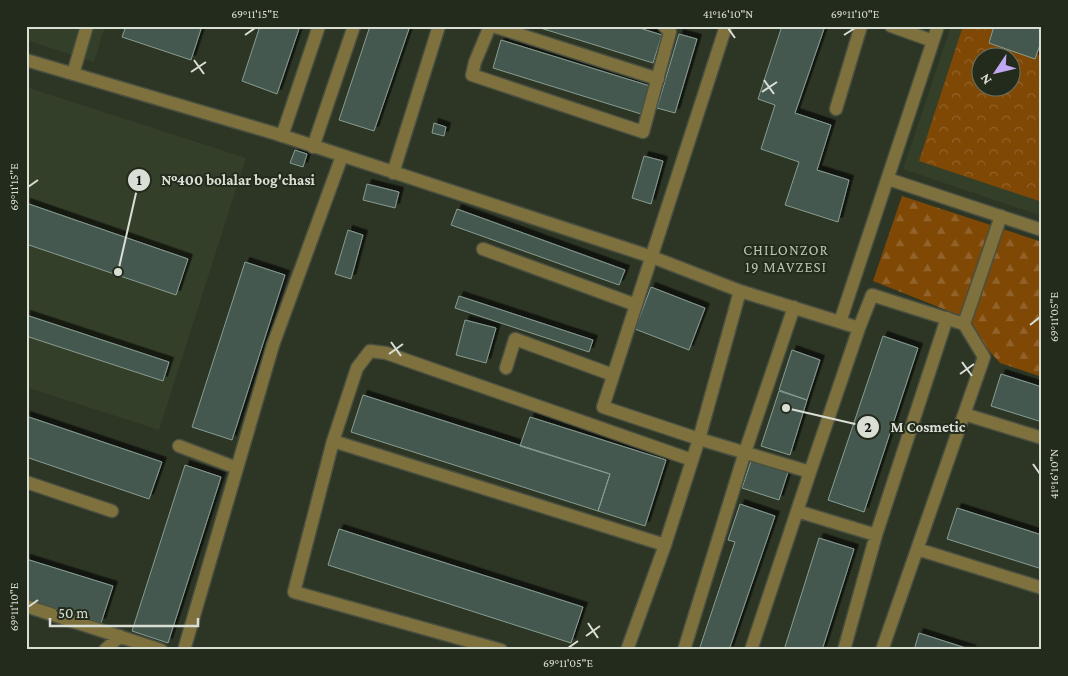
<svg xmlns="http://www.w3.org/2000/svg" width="1068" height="676" font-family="'Crimson Pro',serif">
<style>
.built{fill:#343f29;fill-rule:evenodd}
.forest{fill:url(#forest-firs)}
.park{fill:url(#park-crowns);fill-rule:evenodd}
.building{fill:#45594f;stroke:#879c91;filter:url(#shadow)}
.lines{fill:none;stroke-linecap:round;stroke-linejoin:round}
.minor-casing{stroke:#495041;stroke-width:15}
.minor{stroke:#7e713d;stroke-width:12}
.ticks{fill:none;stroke:#dadfd6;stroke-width:2}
.labels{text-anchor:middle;stroke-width:4;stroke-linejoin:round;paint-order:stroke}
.neighbourhood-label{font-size:15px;letter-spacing:1px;fill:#b8c2af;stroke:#232b1c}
.leader{fill:none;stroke:#dadfd6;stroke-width:2}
.callout-dot{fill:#dadfd6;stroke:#232b1c;stroke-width:2}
.mark-label{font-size:15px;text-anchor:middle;font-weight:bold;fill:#111}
.callout-label{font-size:15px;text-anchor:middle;font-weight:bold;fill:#dadfd6;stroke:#232b1c;stroke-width:4;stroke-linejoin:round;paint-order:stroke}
.neatline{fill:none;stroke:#dadfd6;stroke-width:2}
.ticks-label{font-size:12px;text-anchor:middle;fill:#dadfd6}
</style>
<defs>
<pattern id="forest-firs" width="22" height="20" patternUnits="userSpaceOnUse" patternTransform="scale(1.25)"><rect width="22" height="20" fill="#804805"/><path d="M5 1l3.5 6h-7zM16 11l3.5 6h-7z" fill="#916229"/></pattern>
<pattern id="park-crowns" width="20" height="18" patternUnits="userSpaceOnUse" patternTransform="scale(1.25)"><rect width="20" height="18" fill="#804805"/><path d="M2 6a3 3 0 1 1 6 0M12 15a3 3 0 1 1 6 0" fill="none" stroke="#916229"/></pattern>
<filter id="shadow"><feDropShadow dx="4.5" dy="-4.5" stdDeviation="0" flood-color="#0009"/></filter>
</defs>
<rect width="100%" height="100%" fill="#2d3525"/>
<path class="built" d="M26,26H105L94,62L26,40Z
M951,26H1042V216L903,169ZM980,58H1010V88H980Z
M26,87L246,158L159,430L26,387Z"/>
<path class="forest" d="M902,196L1042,242V377L1000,363L956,314L873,281Z"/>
<path class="park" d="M963,26H1042V194L1039,201L919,161ZM980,58H1010V88H980Z"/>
<path class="building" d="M126,26H202L191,60L122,37Z
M260,26H300L277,94L242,81Z
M370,26H410L374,131L339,120Z
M534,26H633L662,35L653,63Z
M782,26H825L795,113L831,125L817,170L849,180L838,222L785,205L799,162L761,149L775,105L758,99Z
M994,26H1042V39L1035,59L989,43Z
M679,34L697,39L675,113L657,108Z
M501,40L650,86L641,114L493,68Z
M434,123L446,127L444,136L432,133Z
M295,150L307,154L303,167L290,163Z
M644,156L663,161L651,204L632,198Z
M367,184L399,192L395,208L363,200Z
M26,203L188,259L176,295L26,244Z
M457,209L625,270L619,285L451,225Z
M348,230L363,235L351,279L335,274Z
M245,262L285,275L232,440L192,427Z
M651,287L705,308L689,350L635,329Z
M459,296L593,340L589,352L455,308Z
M26,315L169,362L163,381L26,336Z
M465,320L496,328L486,363L456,355Z
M883,336L918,348L864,512L828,500Z
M792,350L820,360L807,400L779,390Z
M1001,374L1042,387V422L991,406Z
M779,391L807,400L790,455L761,446Z
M363,395L610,474L598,511L351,432Z
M26,416L162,462L149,499L26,457Z
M530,417L666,460L645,526L598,511L610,474L520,446Z
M751,461L788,472L779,500L742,488Z
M185,465L221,477L168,643L132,631Z
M740,504L775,516L729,650H699L735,542L728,540Z
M957,508L1042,535V569L947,539Z
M339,529L583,607L571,643L328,565Z
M819,538L854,549L822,650H784Z
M26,559L113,586L101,623L26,599Z
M919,633L972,650H914Z"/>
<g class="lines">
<defs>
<path id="minor" d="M490,26L475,62L472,75L643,132L670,32L664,26
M493,26L658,79
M726,26L603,407L699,439L810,472
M891,26L933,41
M26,60L277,134L652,257L740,291L699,439L665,545L627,650
M73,74L87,26
M836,109L861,26
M282,136L319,26
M313,147L354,26
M393,173L439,26
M888,179L1042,230
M483,249L636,305
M740,291L859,328L872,295L964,324L1001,216
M840,322L938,26
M506,368L515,339L613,375
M964,414L1042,438
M333,441L665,545
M179,446L237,468
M26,482L112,511
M797,511L876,535
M917,549L1042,588
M26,606L161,650
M105,650L120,636
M184,650L273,345L342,156
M501,650L294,592L333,441L357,368L370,351L386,353L692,460
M684,650L745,452L794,307
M751,650L810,472L859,328
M844,650L876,535L947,318
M882,650L984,357L964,324"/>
</defs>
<use href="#minor" class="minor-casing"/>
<use href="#minor" class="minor"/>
</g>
<path class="ticks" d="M728,28L735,38M245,35L255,28M844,35L855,28M194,60L204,74M191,72L206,62M764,80L774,94M762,92L777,82M28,187L38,180M1030,325L1040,317M391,342L401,356M389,354L403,344M962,362L972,376M960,374L974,364M1033,464L1040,474M28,607L38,600M588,623L598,638M586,636L600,626M568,648L578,641"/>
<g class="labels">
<g class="neighbourhood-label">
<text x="786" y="255">CHILONZOR<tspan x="786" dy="17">19 MAVZESI</tspan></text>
</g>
</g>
<path class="leader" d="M118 272L139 180M786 408L868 427"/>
<g class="callout-dot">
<circle cx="118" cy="272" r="5"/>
<circle cx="786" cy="408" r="5"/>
<circle cx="139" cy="180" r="12"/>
<circle cx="868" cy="427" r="12"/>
</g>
<g class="mark-label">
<text x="139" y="185">1</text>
<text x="868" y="432">2</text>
</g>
<g class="callout-label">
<text x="238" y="185">№400 bolalar bog'chasi</text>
<text x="928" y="432">M Cosmetic</text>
</g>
<rect width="1068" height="676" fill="none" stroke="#232b1c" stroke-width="55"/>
<g transform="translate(996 72) rotate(235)"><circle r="24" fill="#232b1c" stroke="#6c7366"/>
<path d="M0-4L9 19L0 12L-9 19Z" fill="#c1a8f3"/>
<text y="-8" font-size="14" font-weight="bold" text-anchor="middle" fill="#dadfd6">N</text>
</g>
<path d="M50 618v8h148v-8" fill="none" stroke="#dadfd6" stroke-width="2.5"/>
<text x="58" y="618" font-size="15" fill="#dadfd6" stroke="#232b1c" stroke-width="4" paint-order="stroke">50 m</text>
<rect x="28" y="28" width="1012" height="620" class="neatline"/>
<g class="ticks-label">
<text x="255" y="18">69°11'15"E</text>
<text x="728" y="18">41°16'10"N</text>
<text x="855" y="18">69°11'10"E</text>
<text transform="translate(14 187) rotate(-90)" y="4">69°11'15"E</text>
<text transform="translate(1054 317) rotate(-90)" y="4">69°11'05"E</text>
<text transform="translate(1054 474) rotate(-90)" y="4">41°16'10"N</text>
<text transform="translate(14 607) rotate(-90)" y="4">69°11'10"E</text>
<text x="568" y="667">69°11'05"E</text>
</g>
</svg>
